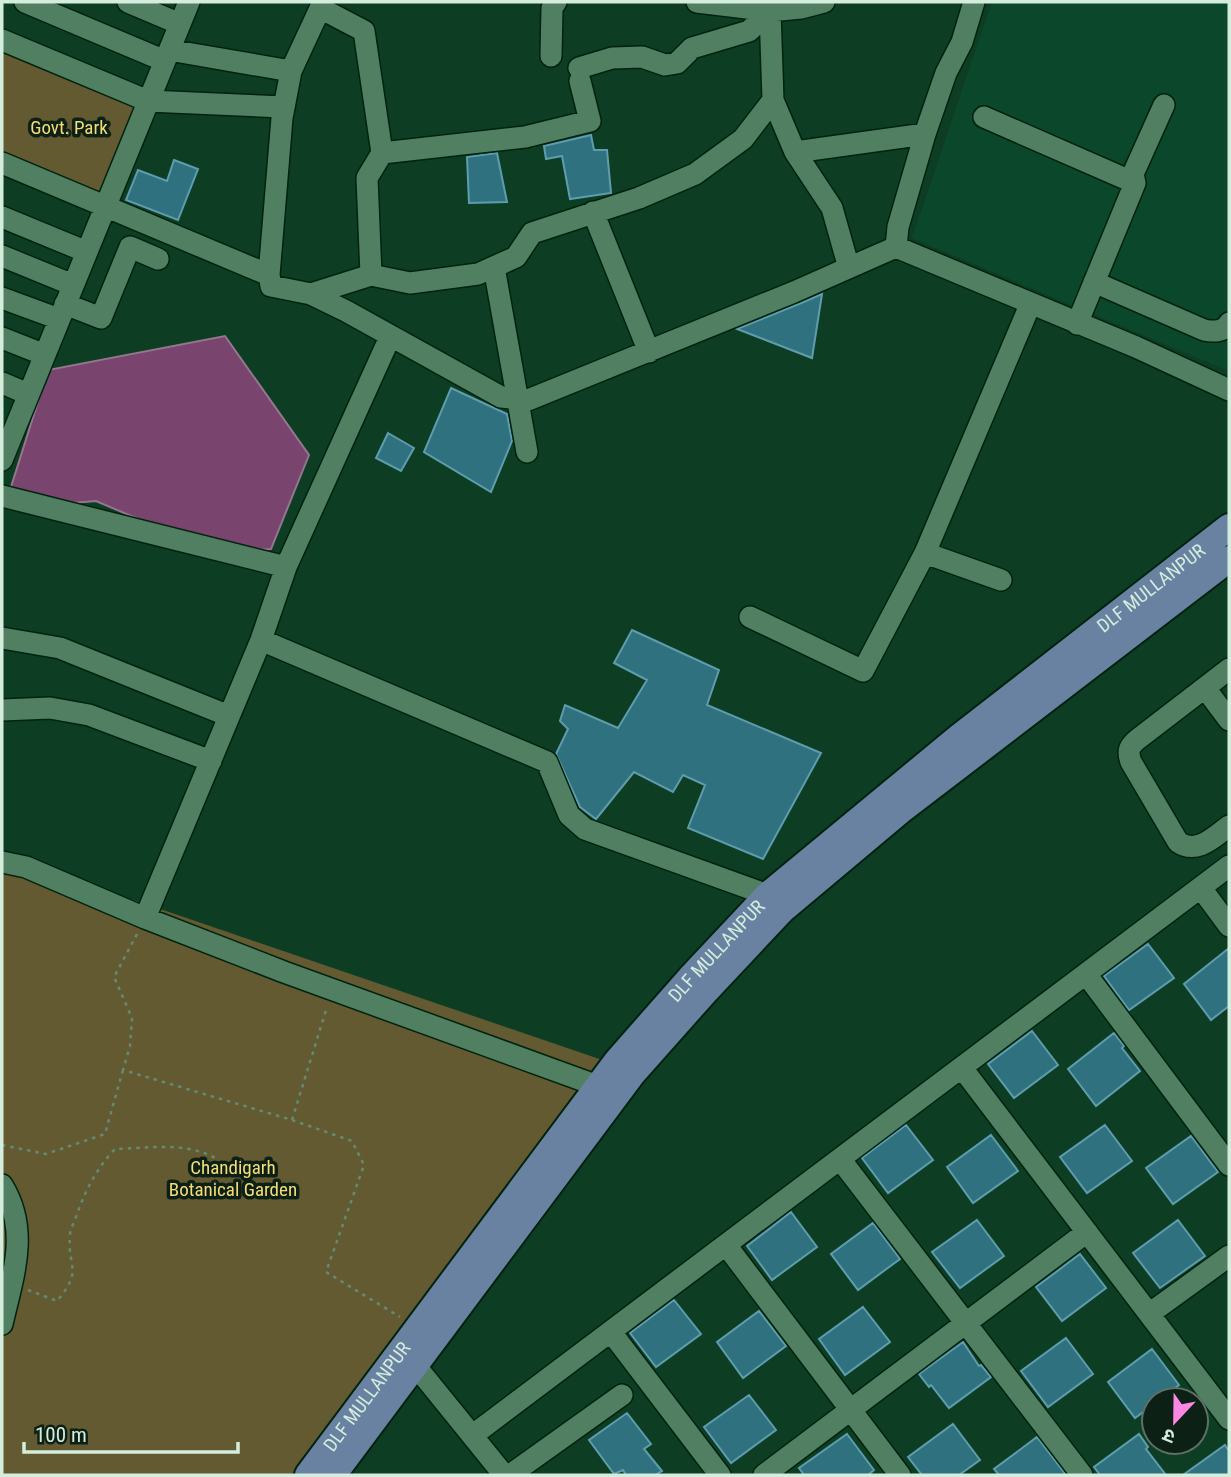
<svg xmlns="http://www.w3.org/2000/svg" width="1231" height="1477" font-family="'Roboto Condensed','Noto Sans Devanagari',sans-serif">
<style>
.built{fill:#0b482b}
.green{fill:#645a31}
.water{fill:#79446d;stroke:#94778e;stroke-width:2}
.building{fill:#307180;stroke:#5d9dad;stroke-width:2}
.lines{fill:none;stroke-linecap:round;stroke-linejoin:round}
.minor-casing{stroke:#002310;stroke-width:24}
.major-casing{stroke:#002310;stroke-width:30}
.path{stroke:#648a74;stroke-width:2.5;stroke-dasharray:3.5 5;stroke-linecap:butt}
.minor{stroke:#507f61;stroke-width:21}
.major{stroke:#6982a1;stroke-width:26}
.labels{text-anchor:middle;stroke-width:7;stroke-linejoin:round;paint-order:stroke}
.park-label{font-size:19px;fill:#f5dc79;stroke:#0d2015}
.street-label{font-size:19px;fill:#d4eddc;stroke:#0d2015}
</style>
<rect width="100%" height="100%" fill="#0d3e24"/>
<path class="built" d="M992,2H1229V371L912,238Z"/>
<path class="green" d="M2,40L148,101L107,202L2,158Z
M2,855L614,1064L291,1475H2Z"/>
<path class="water" d="M225,336L309,455L271,549L218,553L96,501L72,503L10,490L48,370Z"/>
<path class="building" d="M591,135L594,150H607L611,193L570,199L562,156L546,159L544,146Z
M497,153L507,202L469,203L467,157Z
M174,160L198,169L178,220L126,200L138,170L167,181Z
M822,294L812,358L737,329L799,304Z
M451,388L507,414L512,441L491,492L424,452Z
M388,433L414,448L401,471L376,458Z
M632,630L719,670L707,705L821,753L763,859L688,828L705,785L683,775L673,792L634,772L596,819L580,807L556,754L568,729L560,721L565,705L618,728L647,680L614,663Z
M1148,944L1174,978L1129,1010L1104,976Z
M1229,948V1006L1211,1020L1184,984Z
M1032,1031L1058,1065L1014,1098L988,1064Z
M1114,1033L1124,1046L1122,1048L1140,1071L1096,1106L1068,1069Z
M906,1125L933,1160L888,1193L862,1158Z
M1105,1125L1132,1161L1087,1193L1060,1157Z
M991,1135L1018,1171L973,1203L947,1167Z
M1191,1136L1218,1172L1173,1204L1146,1168Z
M791,1212L817,1247L772,1280L747,1246Z
M977,1220L1004,1256L960,1288L932,1252Z
M1178,1220L1205,1256L1160,1288L1133,1253Z
M873,1223L900,1259L858,1290L831,1254Z
M1080,1254L1106,1288L1062,1321L1036,1287Z
M674,1300L701,1334L656,1367L630,1333Z
M863,1307L890,1342L845,1375L819,1339Z
M759,1311L786,1346L743,1378L717,1342Z
M1066,1338L1093,1374L1048,1407L1021,1371Z
M963,1342L979,1366L981,1365L991,1377L949,1408L931,1385L929,1387L919,1374Z
M1152,1349L1179,1385L1159,1400H1154V1404L1135,1418L1108,1382Z
M749,1395L776,1430L731,1463L704,1427Z
M627,1413L651,1444L644,1449L662,1471L655,1475H626L623,1470L614,1474L589,1440Z
M953,1424L980,1460L959,1475H922L908,1457Z
M847,1434L874,1470L868,1475H804L799,1468Z
M1139,1434L1148,1447L1146,1449L1166,1475H1100L1094,1467Z
M1037,1437L1066,1475H999L994,1469Z
M1225,1445L1229,1451V1475H1183Z"/>
<g class="lines">
<defs>
<path id="minor" d="M25,2L165,61
M128,2L180,24
M323,2L291,71L282,118L269,275L271,286L311,294L346,311L501,397L528,400L794,292L896,247L1136,347L1229,390
M697,2L770,11L801,8L824,2
M320,8L364,31L382,153L367,178L371,275
M2,40L148,101L284,107
M169,50L291,71
M551,56L552,8L556,2
M579,68L612,58L642,57L665,65L677,63L692,48L749,31L770,11
M773,100L795,152L832,208L849,268
M984,117L1135,183
M795,152L925,134
M382,153L525,137L590,121L580,81
M2,163L269,275
M593,212L649,352
M2,217L87,252
M896,247L898,227L925,134L946,73L962,42L974,2
M2,256L73,285
M494,267L527,452
M1094,282L1204,330C1213,332 1225,332 1229,323
M311,294L371,275L410,283L478,274L516,257L532,233L639,198L695,174L743,139L773,100L770,11
M2,298L59,319
M65,304L101,318L130,247L158,259
M1077,324L1135,183L1133,174L1164,105
M2,338L45,355
M2,383L28,394
M2,460L189,2
M2,496L286,567
M925,553L1001,580
M750,617L863,671L925,553L1030,305
M2,638L60,648L229,716
M261,640L547,762L569,815L585,829L768,895
M1229,669L1138,739C1129,746 1127,751 1131,762L1178,842C1197,855 1214,837 1229,826
M1205,688L1229,720
M2,710L50,708L89,715L211,761
M2,862L26,867L145,918L284,972L598,1086
M1201,888L1229,926
M145,918L261,640L286,567L390,337
M1086,974L1229,1165
M962,1068L1229,1419
M840,1159L1082,1475
M2,1185C30,1230 13,1276 2,1324
M726,1245L900,1475
M1149,1314L1229,1256
M611,1332L720,1475
M406,1354L504,1475
M473,1435L1229,866
M510,1475L622,1395
M764,1475L1087,1232"/>
<g id="major">
<path id="s1" d="M308,1475L617,1061L690,978L768,895L959,737L1229,527"/>
<path d="M333,1475L633,1073L705,992L782,910L900,811L1229,559"/>
</g>
</defs>
<use href="#minor" class="minor-casing"/>
<use href="#major" class="major-casing"/>
<path class="path" d="M137,934L114,977L132,1018L130,1046L123,1070L292,1120L327,1007
M292,1120L352,1141L364,1165L326,1272L400,1317
M2,1145L46,1154L105,1134L123,1070
M28,1290L57,1301C84,1269 67,1268 70,1235C70,1229 75,1221 77,1214C86,1189 97,1168 115,1149C147,1148 190,1141 218,1160C226,1167 234,1176 241,1184"/>
<use href="#minor" class="minor"/>
<use href="#major" class="major"/>
</g>
<g class="labels">
<g class="park-label">
<text x="69" y="134">Govt. Park</text>
<text x="233" y="1174">Chandigarh<tspan x="233" dy="22">Botanical Garden</tspan></text>
</g>
<g class="street-label">
<text dy="7" stroke="none"><textPath href="#s1" startOffset="1232">DLF MULLANPUR</textPath></text>
<text dy="7" stroke="none"><textPath href="#s1" startOffset="665">DLF MULLANPUR</textPath></text>
<text dy="7" stroke="none"><textPath href="#s1" startOffset="98">DLF MULLANPUR</textPath></text>
</g>
</g>
<rect width="1231" height="1477" fill="none" stroke="#d4eddc" stroke-width="7"/>
<g transform="translate(1175 1421) rotate(202)"><circle r="33" fill="#0d2015" stroke="#5d7265" stroke-width="2"/>
<path d="M0-5L12 26L0 18L-12 26Z" fill="#fc86e3"/>
<text y="-10" font-size="19" font-weight="bold" text-anchor="middle" fill="#d4eddc">उ</text>
</g>
<path d="M24 1442v10h214v-10" fill="none" stroke="#d4eddc" stroke-width="3.5"/>
<text x="35" y="1442" font-size="21" fill="#d4eddc" stroke="#0d2015" stroke-width="5" paint-order="stroke">100 m</text>
</svg>
